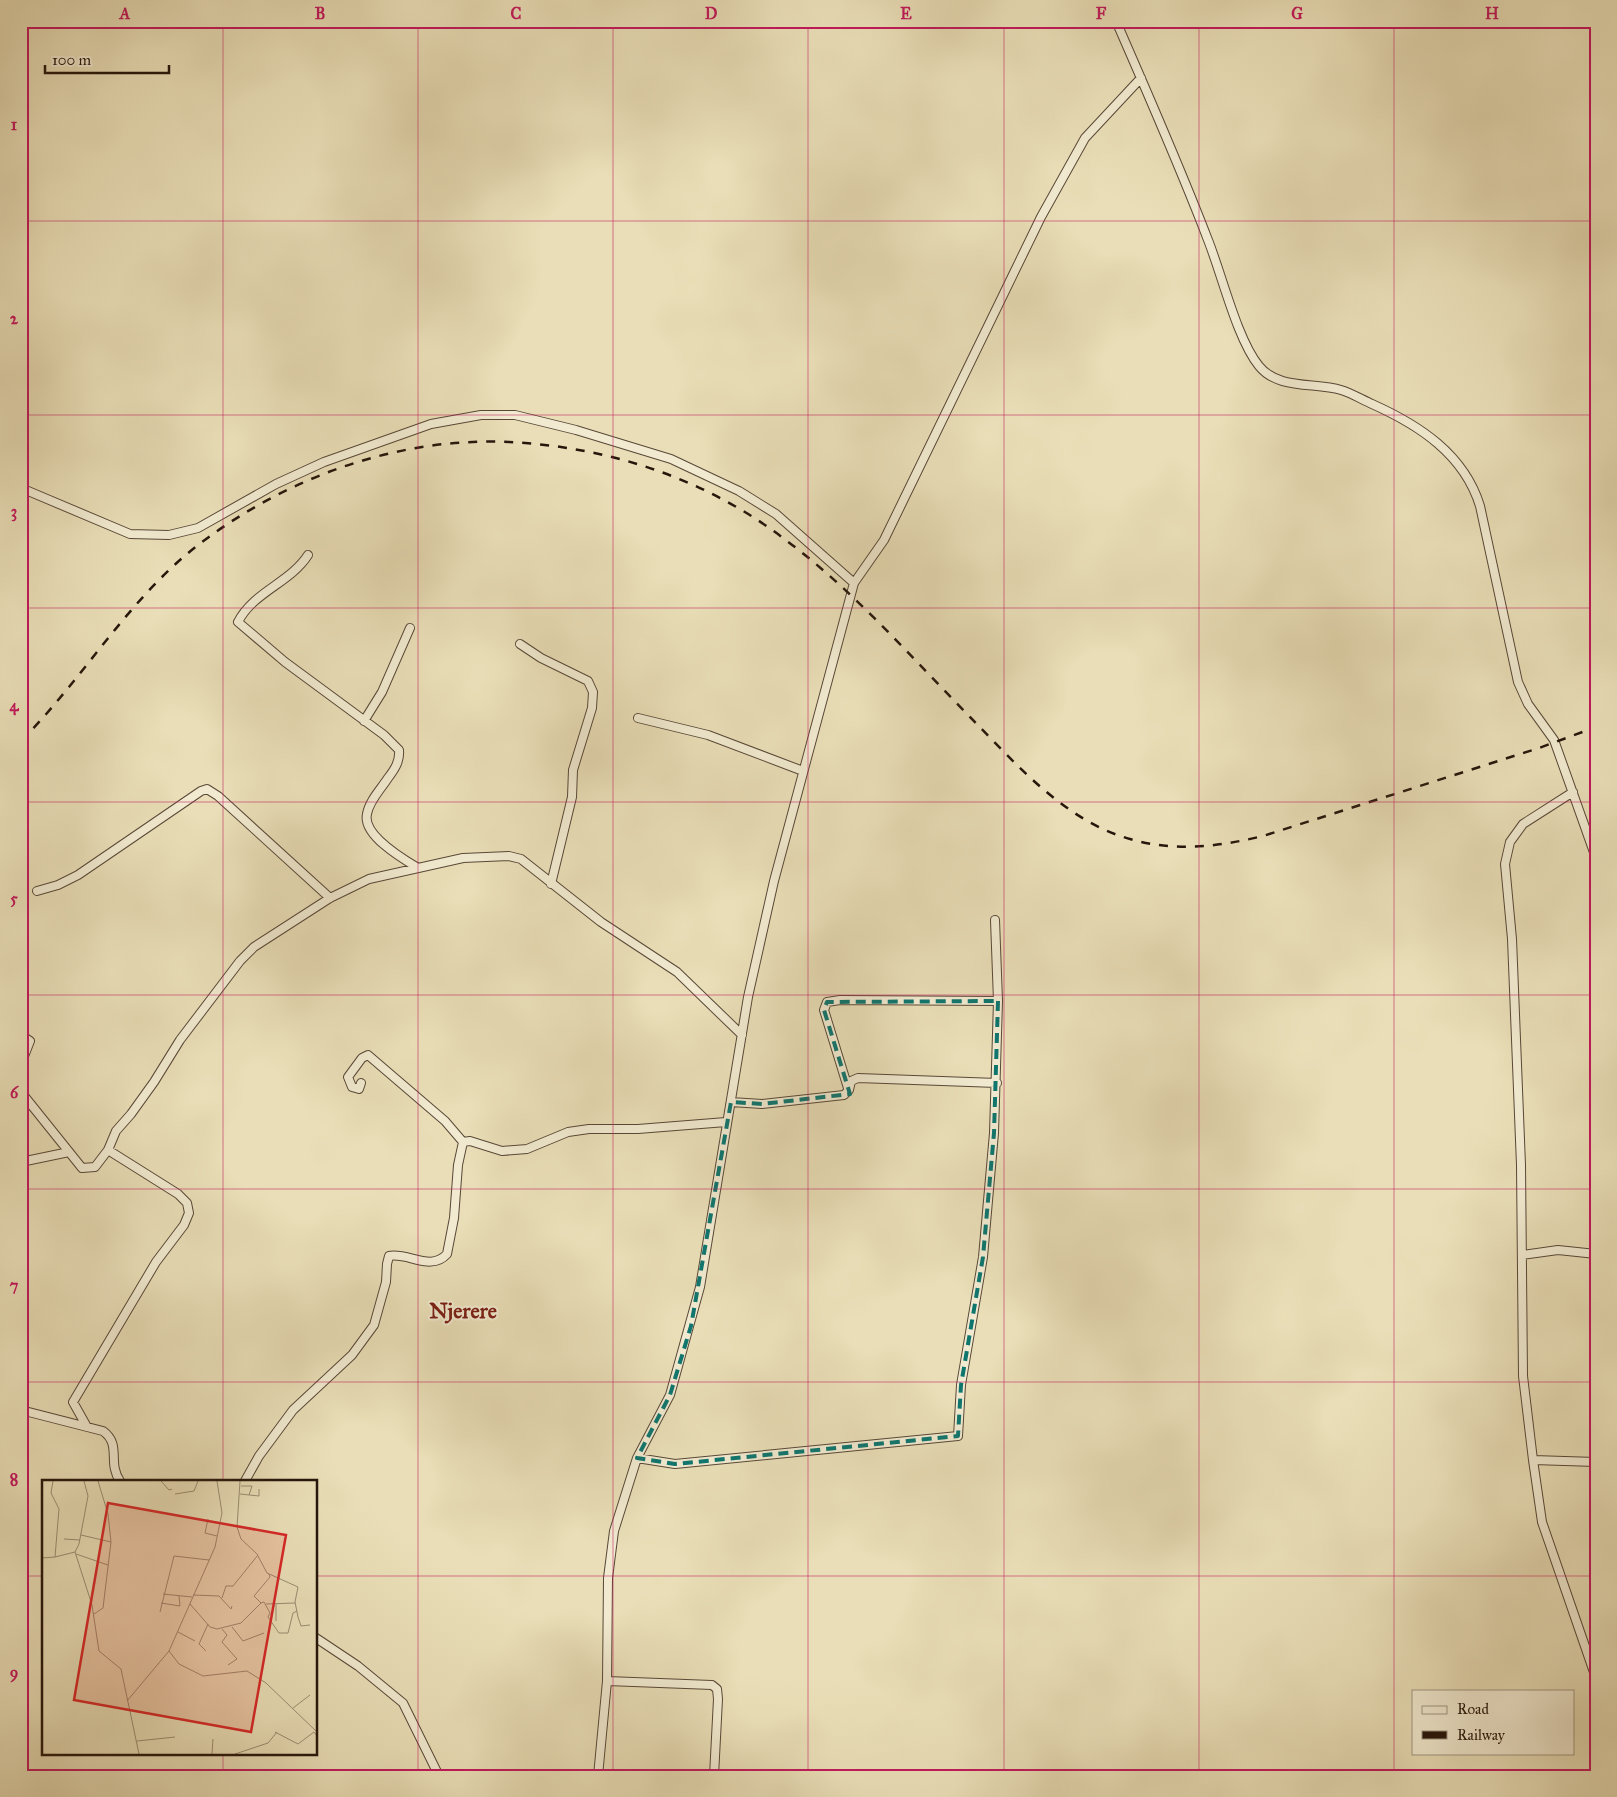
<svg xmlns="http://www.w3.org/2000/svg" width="1617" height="1797" font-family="'IM FELL Great Primer',serif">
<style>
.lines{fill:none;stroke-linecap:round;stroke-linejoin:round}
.minor-casing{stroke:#584837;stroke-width:10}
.minor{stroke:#f1ead0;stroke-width:8}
.rail{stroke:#27160c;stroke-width:2.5;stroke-dasharray:9 9;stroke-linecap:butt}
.marked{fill:none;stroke:#0f766e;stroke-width:4;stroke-dasharray:10 6;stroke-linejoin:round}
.grid{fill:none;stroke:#c2185b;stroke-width:1;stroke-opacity:0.55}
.labels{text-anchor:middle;stroke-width:4;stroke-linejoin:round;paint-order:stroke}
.quarter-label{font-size:22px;font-weight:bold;fill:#7a1f14;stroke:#f1ead0}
.inset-road{fill:none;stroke:#9b8e73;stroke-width:1}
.view{fill:#d62828;fill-opacity:0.15;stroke:#d62828;stroke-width:2.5}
.inset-edge{fill:none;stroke:#27160c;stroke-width:2.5}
.neatline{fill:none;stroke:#c2185b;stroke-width:2}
.grid-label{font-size:16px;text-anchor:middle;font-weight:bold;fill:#c2185b}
</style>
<rect width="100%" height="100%" fill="#e9deb7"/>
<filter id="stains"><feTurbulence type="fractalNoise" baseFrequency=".004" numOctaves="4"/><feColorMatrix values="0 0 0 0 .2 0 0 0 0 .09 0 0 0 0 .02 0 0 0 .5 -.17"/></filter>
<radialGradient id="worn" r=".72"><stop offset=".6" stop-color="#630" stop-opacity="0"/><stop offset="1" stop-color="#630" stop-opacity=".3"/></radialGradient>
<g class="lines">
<defs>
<path id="minor" d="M1116,21C1148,94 1180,167 1208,240C1222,275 1237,339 1259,366C1278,390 1315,382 1341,390C1351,393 1361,399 1372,404C1419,425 1464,454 1480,506L1518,682L1528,704L1554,740L1596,858
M21,488L130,534L169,535L198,528L276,484L324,462L431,424L481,415H515L576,430L671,459L739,491L776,514L854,583L774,881L748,997L700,1287L670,1395L637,1458L614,1531L608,1578L607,1681L598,1776
M308,555C290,583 253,592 238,622L285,662L384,735L399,750C400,761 395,769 388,778C381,789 369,801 367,814C362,835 403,859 418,868
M854,583L884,540L1041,217L1085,138L1141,78
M520,644L541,658L588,681L593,692L592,708L573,770L572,797L551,884
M638,718L708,735L803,771
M364,721L382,692L410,628
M1573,792L1523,824L1510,842L1505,864L1512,939L1521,1165L1523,1376L1533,1460L1542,1522L1596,1678
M37,891L58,885L78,875L201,791L207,789L218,796L330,898
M21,1035L30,1041L21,1064
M361,1083L359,1089L352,1087L348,1077L362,1058L368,1055L445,1121L463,1142
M848,1088L824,1010L827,1002L840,1000L998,1001
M21,1092L82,1168L95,1167L108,1150L178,1194L187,1203L189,1213L184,1225L156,1262L73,1402L87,1427
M731,1102L762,1104L844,1095L849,1090L851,1081L858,1078L997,1083
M463,1142L470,1141L502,1151L527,1149L568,1132L589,1129H638L726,1122
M108,1150L116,1131L131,1114L154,1082L180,1040L240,961L254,947L330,898L369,879L463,858L509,856L521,859L601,922L677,972L742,1035
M21,1162L69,1152
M1522,1255L1558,1250L1596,1254
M21,1410L103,1431C122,1445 107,1462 120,1481
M637,1458L675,1464L958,1436L961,1385L983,1257L994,1133L998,1001L995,920
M1533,1460L1596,1462
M245,1481L259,1456L293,1410L352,1355L374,1325L386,1282L387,1264L389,1256C408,1252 431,1272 447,1254L454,1218L458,1165L463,1142
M316,1638L358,1666L403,1703L439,1776
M607,1681L712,1685L717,1689L718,1699L714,1776"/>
</defs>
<use href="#minor" class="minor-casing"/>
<use href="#minor" class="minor"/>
<path class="rail" d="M21,741C84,678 130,596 202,542C290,476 399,437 509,442C610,447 707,479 787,541C854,591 912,658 971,718C1016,764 1065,821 1130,839C1175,852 1217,847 1263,836L1539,748L1596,727"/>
</g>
<path class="marked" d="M998,1001L994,1133L983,1257L961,1385L958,1436L675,1464L637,1458L670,1395L691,1326L731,1102L762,1104L850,1094L824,1010L827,1002Z"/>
<path class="grid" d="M223,21V1481M418,21V1776M613,21V1776M808,21V1776M1004,21V1776M1199,21V1776M1394,21V1776M21,221H1596M21,415H1596M21,608H1596M21,802H1596M21,995H1596M21,1189H1596M21,1382H1596M21,1576H44M316,1576H1596M223,1753V1776"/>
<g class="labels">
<g class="quarter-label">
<text x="463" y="1318">Njerere</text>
</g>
</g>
<g transform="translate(42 1480)">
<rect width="275" height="275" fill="#e9deb7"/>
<path class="inset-road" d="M119,1L127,10L130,9M175,1L180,33L173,67L127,171L137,184L161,196L205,191L224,203L275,252M199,6H210L207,15M133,14L152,11L156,1M198,14L217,16V9M166,39L163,53L175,56M39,55L69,62M22,59L38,60M33,72L50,125L57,171L79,189L97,274M34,74L66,85M216,76L225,93L256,107L253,122L256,137L259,146L268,145M13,77L33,72L37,64L46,16L42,1M0,78L13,77L17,29L9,13L11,1M227,94L228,97L212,116L219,123L222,122L228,133L226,137L237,153H246L251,133L255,131M121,114L150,117M151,115L177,116L189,129L190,126M180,118L184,106H191L216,75L199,59L195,47L198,1M119,123L138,126L137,116M148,124L168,147L175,149L199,143L219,123M224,124L253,123M234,124V141M118,132L132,76L167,80M52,134L61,128L69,62L66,34L56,1M190,147L201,161L222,153M180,149L185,155L180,162L195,179L186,185M136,152L153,161M164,171L157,164L166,144M85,221L127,171M251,228L268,215M233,252L256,264L272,252L275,256M95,261L133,257M170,274L171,259M193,274L226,263L235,252"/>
<path class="view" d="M66,23L244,55L209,252L32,220Z"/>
<rect width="275" height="275" class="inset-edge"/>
</g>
<rect width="1617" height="1797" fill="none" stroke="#e9deb7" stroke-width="55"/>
<rect x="1412" y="1690" width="162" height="65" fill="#f1ead0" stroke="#a09582"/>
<rect x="1422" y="1706" width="25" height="8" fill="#f1ead0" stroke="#a09582"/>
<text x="1457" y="1714" font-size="15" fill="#27160c">Road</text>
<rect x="1422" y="1731" width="25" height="8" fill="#27160c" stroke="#a09582"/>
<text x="1457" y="1740" font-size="15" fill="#27160c">Railway</text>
<path d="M45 65v8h124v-8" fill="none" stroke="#27160c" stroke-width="2.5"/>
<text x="52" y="65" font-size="15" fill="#27160c" stroke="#f1ead0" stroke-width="4" paint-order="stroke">100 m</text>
<rect x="28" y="28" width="1562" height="1742" class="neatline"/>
<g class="grid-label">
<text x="125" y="19">A</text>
<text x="320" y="19">B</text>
<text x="516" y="19">C</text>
<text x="711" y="19">D</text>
<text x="906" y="19">E</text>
<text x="1101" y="19">F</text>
<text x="1297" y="19">G</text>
<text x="1492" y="19">H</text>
<text x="14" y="130">1</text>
<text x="14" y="324">2</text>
<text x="14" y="517">3</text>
<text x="14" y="711">4</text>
<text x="14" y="904">5</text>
<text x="14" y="1098">6</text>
<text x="14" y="1291">7</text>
<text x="14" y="1485">8</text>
<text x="14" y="1678">9</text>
</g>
<rect width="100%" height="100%" filter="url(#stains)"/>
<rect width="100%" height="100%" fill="url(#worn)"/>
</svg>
